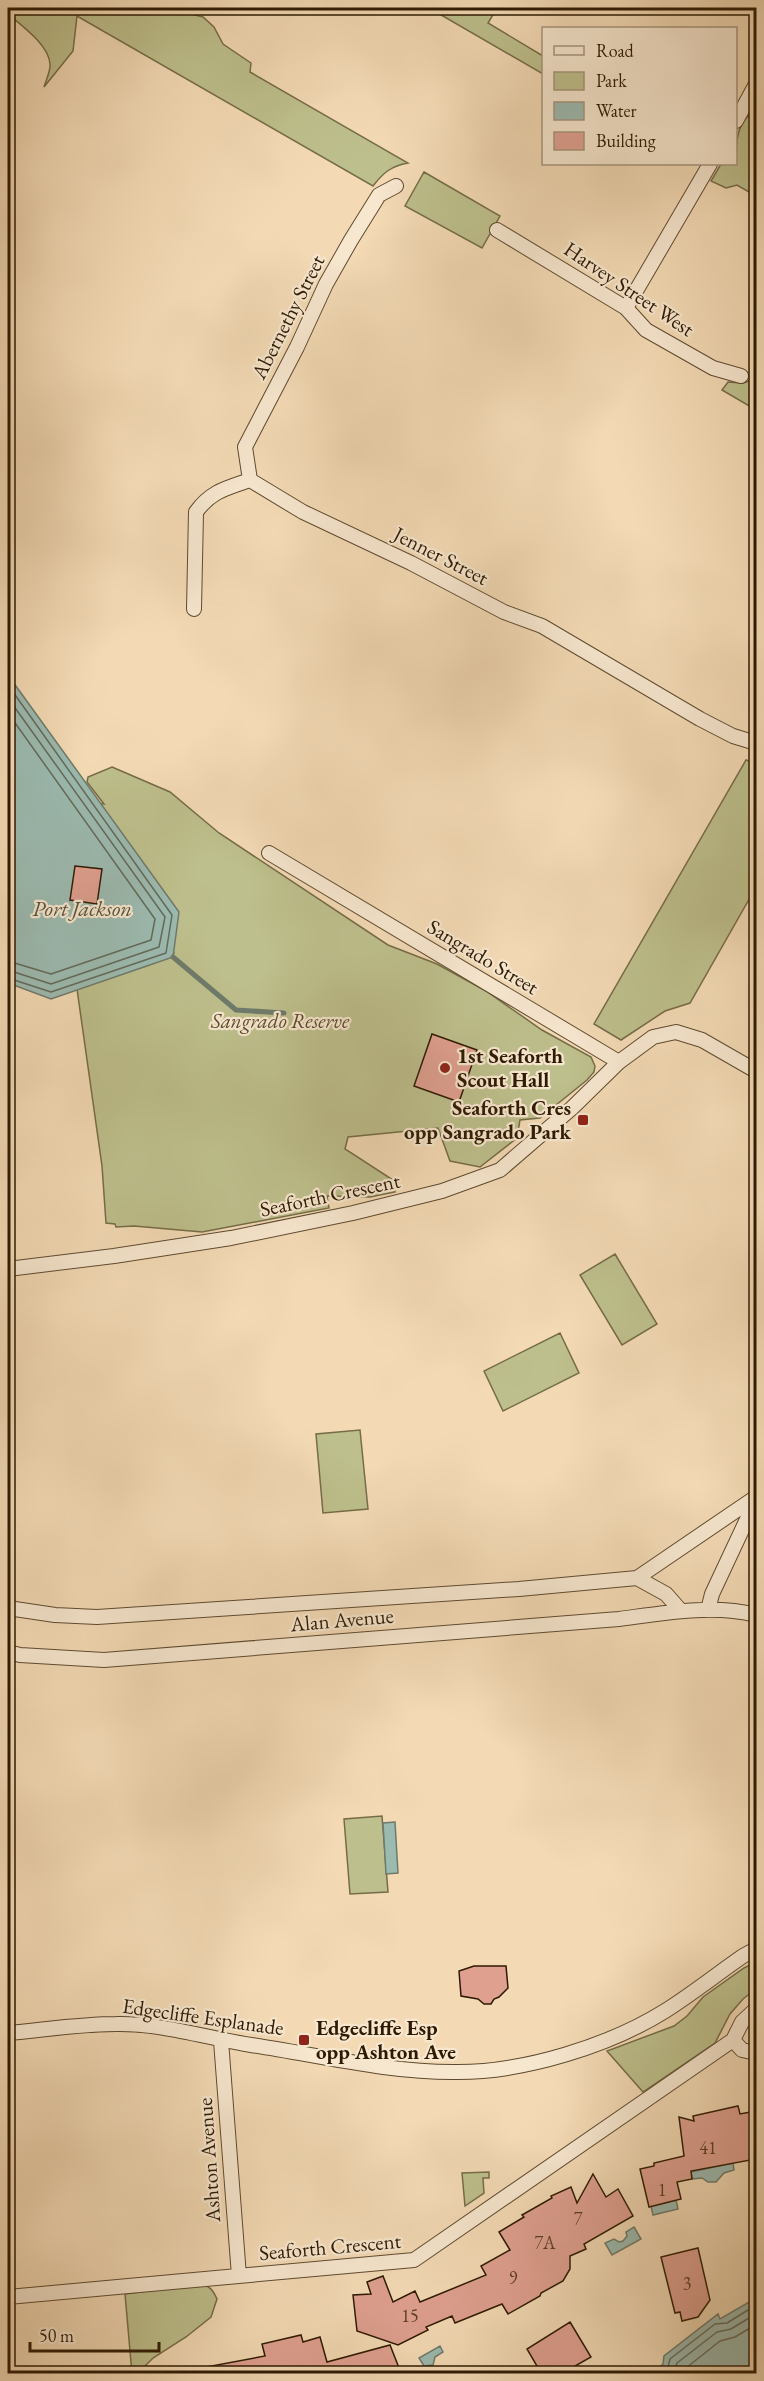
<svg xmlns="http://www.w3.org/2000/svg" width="764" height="2381" font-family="'EB Garamond',serif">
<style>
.green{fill:#bdbf8c;stroke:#766c48;stroke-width:1.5}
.water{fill:#9bbab0;stroke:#6f7a6b;stroke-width:1.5}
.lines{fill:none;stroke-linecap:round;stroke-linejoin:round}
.shore{stroke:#646a5a;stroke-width:1.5}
.stream{stroke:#6f7a6b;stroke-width:5}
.building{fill:#dfa090;stroke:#2e1a03;stroke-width:1.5}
.minor-casing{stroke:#5f4a30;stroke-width:16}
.minor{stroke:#f7e7cf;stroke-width:14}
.poi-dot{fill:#8f2418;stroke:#f7e7cf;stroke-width:2}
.labels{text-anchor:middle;stroke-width:4.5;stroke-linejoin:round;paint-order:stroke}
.number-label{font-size:18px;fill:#5a3c26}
.street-label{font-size:21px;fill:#2e1a03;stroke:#f7e7cf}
.park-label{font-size:21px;font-style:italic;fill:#594c2c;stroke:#f7e7cf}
.poi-label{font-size:21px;font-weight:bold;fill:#2e1a03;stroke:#f7e7cf;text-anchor:start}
.water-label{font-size:22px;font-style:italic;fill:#545240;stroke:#f7e7cf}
</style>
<rect width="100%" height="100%" fill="#f3dab5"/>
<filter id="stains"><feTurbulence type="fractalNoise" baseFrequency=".00333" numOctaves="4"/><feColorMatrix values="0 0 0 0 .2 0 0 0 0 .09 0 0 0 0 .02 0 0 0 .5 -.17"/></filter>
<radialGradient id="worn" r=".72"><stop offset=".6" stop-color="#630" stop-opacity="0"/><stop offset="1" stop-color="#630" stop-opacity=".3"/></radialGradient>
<path class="green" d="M8,8H161L183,12L203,17L214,27L223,44L251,63L250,72L408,163C391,166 383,173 373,186L77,16L73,51L44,87C46,80 51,70 50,64C49,45 21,25 8,14Z
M429,8H497L488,23L543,56V74Z
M756,111V196L737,185L726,188L711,181L721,164H736C736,144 736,119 756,111Z
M424,172L500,216L482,248L405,206Z
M756,379V410L722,390L728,382L743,383Z
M746,760L756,763V887L690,1003L665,1011L621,1040L594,1024Z
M112,767L170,792L219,833L388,945L437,964L486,991L542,1030L591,1057L595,1066L594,1072L587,1080L540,1118L520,1120L517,1138L480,1167L450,1161L438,1128L348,1137L345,1149L393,1180L395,1192L370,1197L327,1196L329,1208L202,1232L134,1226L116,1227L115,1224L106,1223L102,1166L77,989L149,965L174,953L98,803L104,804L87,782L88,777Z
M615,1254L657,1324L622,1345L580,1275Z
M560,1333L579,1373L503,1411L484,1371Z
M360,1430L368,1509L323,1513L316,1434Z
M382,1816L388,1892L350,1894L344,1819Z
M756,1962V1989L743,1999L730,2014L715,2043L643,2092L607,2051L674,2026L687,2016L703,1997L744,1968Z
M489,2172V2178H483L484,2193L465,2206L462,2173Z
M200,2284C210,2286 213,2290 217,2299L211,2317L186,2337L153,2358L138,2373L132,2374L125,2294Z"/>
<path class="water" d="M8,675L179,912L173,957L51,999L8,983Z
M395,1822L398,1873L386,1874L383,1823Z
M733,2163L734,2170L724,2173L716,2182H708L702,2178L692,2179L691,2172Z
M676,2200L678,2209L653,2215L651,2206Z
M634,2227L641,2239L612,2255L605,2243L614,2239L619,2242L623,2241L627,2236L626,2232Z
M749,2302L756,2306V2373H654L663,2364L664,2356L718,2314L720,2319Z
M440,2346L443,2352L435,2357L433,2365L424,2366L419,2358Z"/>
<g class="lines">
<path class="shore" d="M8,685L172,915L166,953L51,992L8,978
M8,698L165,917L159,947L51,984L8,970
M8,713L155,919L151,940L51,974L8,961
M662,2374L668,2367L670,2359L715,2324L727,2323L748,2310L756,2311
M673,2374L677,2363L717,2332L731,2329L749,2318L756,2319
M683,2374L686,2368L720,2341L735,2337L750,2328H756"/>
<path class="stream" d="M173,957L236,1010L284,1013"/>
</g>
<path class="building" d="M75,866L102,869L97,904L70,900Z
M432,1034L477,1050L459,1102L414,1086Z
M474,1966H506L508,1988L499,1997L494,1999L491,2004H484L478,1999L461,1996L459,1971Z
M738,2106L740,2114L756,2111V2159L691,2171L692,2179L677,2182L681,2199L649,2207L640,2169L654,2166V2163L684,2156L679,2117L694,2121L693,2116Z
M593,2174L606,2197L618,2189L633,2216L584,2244L586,2249L570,2256V2269L563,2281L541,2293L540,2296L508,2314L502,2304L455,2323L452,2316L426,2327L428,2330L398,2345L357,2331L353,2295L371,2294L367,2282L383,2276L393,2302L415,2291L420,2302L486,2275L481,2266L510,2250L499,2232L524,2217L522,2215L552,2198L551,2196L571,2187L577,2203Z
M698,2248L710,2300L698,2317L682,2321L680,2312L675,2313L661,2257Z
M570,2322L591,2357L563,2373H541L527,2349Z
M301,2335L303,2342L320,2337L327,2362L390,2345L401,2373H207L206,2367L265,2356L262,2344Z"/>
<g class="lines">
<defs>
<path id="minor" d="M736,121L756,84
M497,230L626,308L646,330L713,368L741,376
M626,308L710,164
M250,480L303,512L411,563L504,612L542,626L700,719L733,736L756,743
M250,480L245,447L297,347L326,284L351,240L379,195L396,186
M194,609L196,512C211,491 227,488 250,480
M269,853L619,1062
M8,1269L114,1256L231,1238L353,1213L442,1191L500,1170L572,1108L619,1062L653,1037L676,1032L702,1040L756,1071
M637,1578L666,1594L681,1611
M8,1608L55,1615L97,1617L519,1589L637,1578L756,1497
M708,1610L712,1594L756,1500
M8,1652L20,1655L104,1660L619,1619C664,1613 712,1604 756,1615
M8,2033C43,2030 80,2024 116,2024C161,2023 207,2038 251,2045C318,2055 390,2073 458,2072C524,2072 609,2046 665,2011C692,1994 717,1974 743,1956L756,1949
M733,2040L742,2050L756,2053
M221,2041L239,2276
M8,2297L414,2260L733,2040L742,2022L756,2009"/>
</defs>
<use href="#minor" class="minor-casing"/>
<use href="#minor" class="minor"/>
</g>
<g class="poi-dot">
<circle cx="445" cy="1068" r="6"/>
<rect x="577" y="1114" width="12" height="12" rx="3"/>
<rect x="298" y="2034" width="12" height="12" rx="3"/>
</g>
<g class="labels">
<g class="number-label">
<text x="708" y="2154">41</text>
<text x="662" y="2196">1</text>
<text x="578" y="2225">7</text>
<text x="545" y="2249">7A</text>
<text x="513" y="2284">9</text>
<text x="687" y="2290">3</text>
<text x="410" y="2322">15</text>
</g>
<g class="street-label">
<text transform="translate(629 289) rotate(34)" y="7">Harvey Street West</text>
<text transform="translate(288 317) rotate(-63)" y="7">Abernethy Street</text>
<text transform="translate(441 556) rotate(27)" y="7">Jenner Street</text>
<text transform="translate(483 957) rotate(31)" y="7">Sangrado Street</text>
<text transform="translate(330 1195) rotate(-12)" y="7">Seaforth Crescent</text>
<text transform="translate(342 1620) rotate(-5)" y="7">Alan Avenue</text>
<text transform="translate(203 2017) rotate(8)" y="7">Edgecliffe Esplanade</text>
<text transform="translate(209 2160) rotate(-94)" y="7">Ashton Avenue</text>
<text transform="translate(330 2247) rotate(-5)" y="7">Seaforth Crescent</text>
</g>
<g class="park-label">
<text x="280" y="1028">Sangrado Reserve</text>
</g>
<g class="poi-label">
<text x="457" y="1063">1st Seaforth<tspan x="457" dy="24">Scout Hall</tspan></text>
<text x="571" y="1115" text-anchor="end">Seaforth Cres<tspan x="571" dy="24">opp Sangrado Park</tspan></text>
<text x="316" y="2035">Edgecliffe Esp<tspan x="316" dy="24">opp Ashton Ave</tspan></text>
</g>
<g class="water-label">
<text x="82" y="916">Port Jackson</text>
</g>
</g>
<rect width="764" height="2381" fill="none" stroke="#f3dab5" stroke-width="30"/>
<rect x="9" y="9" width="746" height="2363" fill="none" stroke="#2e1a03" stroke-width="3"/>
<rect x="15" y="15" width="734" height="2351" fill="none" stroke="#2e1a03" stroke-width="1.5"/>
<rect x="542" y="27" width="195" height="138" fill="#f7e7cf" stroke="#a7957d" stroke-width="1.5"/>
<rect x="554" y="46" width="30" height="9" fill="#f7e7cf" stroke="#a7957d" stroke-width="1.5"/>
<text x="596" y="57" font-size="18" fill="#2e1a03">Road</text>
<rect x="554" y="72" width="30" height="18" fill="#bdbf8c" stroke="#a7957d" stroke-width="1.5"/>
<text x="596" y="87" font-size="18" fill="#2e1a03">Park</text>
<rect x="554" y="102" width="30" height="18" fill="#9bbab0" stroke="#a7957d" stroke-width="1.5"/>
<text x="596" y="117" font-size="18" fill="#2e1a03">Water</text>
<rect x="554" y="132" width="30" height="18" fill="#dfa090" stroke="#a7957d" stroke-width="1.5"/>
<text x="596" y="147" font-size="18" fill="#2e1a03">Building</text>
<path d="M30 2342v9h129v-9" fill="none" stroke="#2e1a03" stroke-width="3"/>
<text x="39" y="2342" font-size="18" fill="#2e1a03" stroke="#f7e7cf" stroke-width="4.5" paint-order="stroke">50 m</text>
<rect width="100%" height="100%" filter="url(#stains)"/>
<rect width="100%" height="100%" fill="url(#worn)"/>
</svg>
